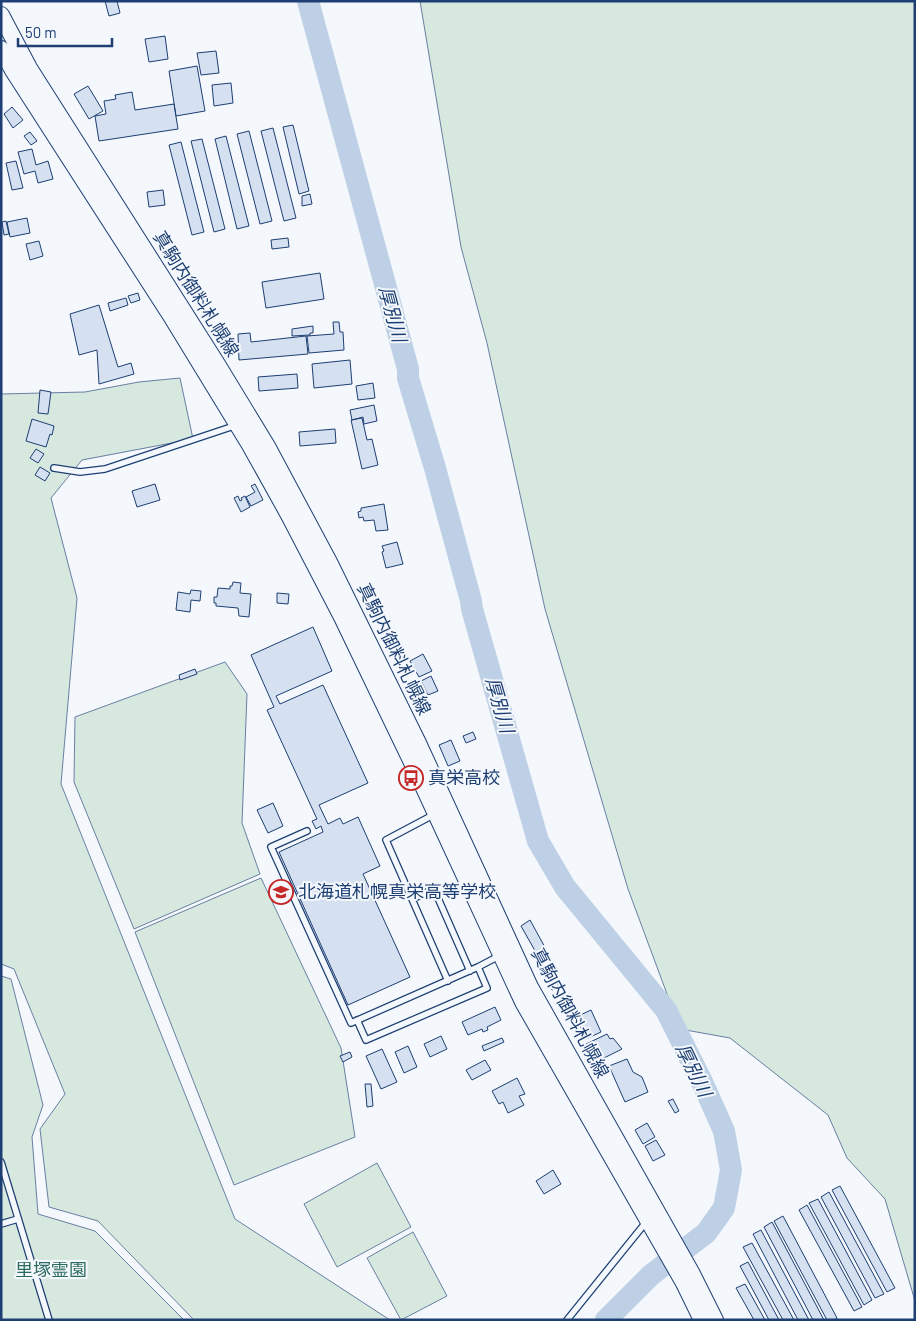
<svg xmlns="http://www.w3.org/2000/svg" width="916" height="1321" font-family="Barlow,'Noto Sans JP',sans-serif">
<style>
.green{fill:#d7e8df;stroke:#687fa3}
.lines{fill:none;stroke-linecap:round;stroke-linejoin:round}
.river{stroke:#bed0e5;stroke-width:22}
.building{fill:#d5e0f0;stroke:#1d3f73}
.service-casing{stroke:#1d3f73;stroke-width:8}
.secondary-casing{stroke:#1d3f73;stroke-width:18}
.service{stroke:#f4f7fb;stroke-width:5.5}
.secondary{stroke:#f4f7fb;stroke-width:16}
.labels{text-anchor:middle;stroke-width:4;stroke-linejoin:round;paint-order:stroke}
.street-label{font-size:18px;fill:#1d3f73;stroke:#f4f7fb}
.poi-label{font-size:18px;fill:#1d3f73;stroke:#f4f7fb;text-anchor:start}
.park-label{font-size:18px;fill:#2c6c60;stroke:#f4f7fb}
.water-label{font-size:19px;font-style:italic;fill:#1d3f73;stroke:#f4f7fb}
</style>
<rect width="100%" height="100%" fill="#f4f7fb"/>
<path class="green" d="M420,1H915V1301L885,1199L847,1158L828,1115L730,1038L680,1029L628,889L545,609L487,343L461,247Z
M180,378L193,439L82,460L51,498L77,598L61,784L235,1219L390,1320H194L98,1221L49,1207L40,1129L65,1094L14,969L1,964V394L85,392L139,382Z
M225,662L247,694L242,823L260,874L134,929L74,782L75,717Z
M261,878L341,1048L355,1137L234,1185L135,932Z
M1,976L11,979L43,1105L32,1137L38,1214L95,1231L184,1320H1Z
M377,1163L411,1227L337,1267L304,1204Z
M413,1232L447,1296L401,1320L367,1258Z"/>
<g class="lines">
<path class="river" d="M308,1L408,369V378L435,468L471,601L472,609L538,841L565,887L666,1010L703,1084L724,1131L731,1170L724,1208L706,1233L651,1275L606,1320"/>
</g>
<path class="building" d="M105,1H117L120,13L109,16Z
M165,36L168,59L149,62L145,39Z
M216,51L219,73L201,75L197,53Z
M197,66L205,111L176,116L169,71Z
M231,83L233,103L214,106L212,85Z
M88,86L103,111L89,119L74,94Z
M132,92L135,110L174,104L178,129L99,141L95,116L106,114L104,101L116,99L115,95Z
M12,107L23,120L13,128L4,114Z
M293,125L309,191L299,194L283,127Z
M273,128L296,218L284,221L261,131Z
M249,131L272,221L260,224L237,134Z
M30,132L37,141L31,145L24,136Z
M226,136L249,226L237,229L215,139Z
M202,139L225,229L214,232L191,141Z
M181,142L204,232L192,235L169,145Z
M32,149L36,165L48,161L53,179L38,183L35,171L24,174L18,152Z
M16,161L23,188L12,190L6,163Z
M163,190L165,205L149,207L147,192Z
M310,194L312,204L302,206V196Z
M27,218L30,233L10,237L7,222Z
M6,221L9,234L4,235L2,222Z
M288,238L289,247L272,249L271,240Z
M39,241L43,256L30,260L26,244Z
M320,273L324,299L266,308L262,282Z
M138,293L140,300L131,303L128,296Z
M126,298L128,305L110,311L108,303Z
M99,305L118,367L131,363L134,374L99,384L97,350L79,355L70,314Z
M333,322H339L340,332H343L344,350L309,353L307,336L334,334Z
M313,326V333H310V335L292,336V329Z
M250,333L251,342L306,336L308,354L239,360L238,334Z
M350,360L352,384L314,388L312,364Z
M297,374L298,388L259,391L258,377Z
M373,383L375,398L358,400L356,386Z
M40,390L51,392L48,414L38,413Z
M374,405L377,421L364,424L363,417L352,420L350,410Z
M362,418L367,440L372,439L378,465L362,469L351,420Z
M32,419L54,426L52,435L50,434L46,447L26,441Z
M335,429L336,443L300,446L299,432Z
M36,449L44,454L38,463L30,458Z
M40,467L50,473L45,481L35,475Z
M155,484L160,500L137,507L132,491Z
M255,484L263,500L251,506L246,497L255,492L251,486Z
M238,496L240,501L242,500L241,498L245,496L250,507L241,512L234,498Z
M384,504L388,530L376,531L374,520L364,521L363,517L359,518L358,512L361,511V508Z
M397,542L403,564L386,568L382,552L384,551L382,546Z
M233,582L241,583L240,593L251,594L249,617L239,616L238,608L216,606V603H214V597H217L218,588L230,589V586H232Z
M191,590L201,591L200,601L191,600L190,612L176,610L178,592L190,594Z
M277,593L289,594L288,604L277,603Z
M313,627L332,671L276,696L280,704L323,685L368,783L319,805L328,824L340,818L343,824L358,817L380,866L363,874L410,977L348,1005L279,852L323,832L321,826L316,829L312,821L317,819L267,710L274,707L251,655Z
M423,654L432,671L419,677L410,661Z
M195,669L197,674L180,680L179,675Z
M431,676L438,691L428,695L421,681Z
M473,732L476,739L466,743L463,736Z
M451,740L460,761L448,766L439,745Z
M273,803L283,826L268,833L257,810Z
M530,920L547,951L538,956L521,926Z
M554,976L559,987L552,990L546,980Z
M495,1007L501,1020L487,1027L488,1030L483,1032L482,1029L468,1035L462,1022Z
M591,1010L601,1032L586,1039L576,1017Z
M607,1034L610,1039L613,1038L622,1049L596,1062L586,1044Z
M441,1036L447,1049L430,1057L424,1044Z
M502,1038L504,1042L484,1051L482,1046Z
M408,1046L417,1067L404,1073L395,1052Z
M382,1049L397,1082L381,1089L366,1056Z
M350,1052L352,1057L343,1062L340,1056Z
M627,1059L633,1072L642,1077L648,1092L625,1102L609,1066Z
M485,1060L491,1070L472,1080L466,1070Z
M517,1078L525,1094L519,1096L524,1105L508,1113L503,1102L499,1104L492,1091Z
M365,1084H371L373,1106L367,1107Z
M673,1099L679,1111L675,1113L668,1101Z
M647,1123L655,1137L643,1144L635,1130Z
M656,1140L665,1155L653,1161L645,1146Z
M553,1170L561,1184L544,1194L536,1181Z
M840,1186L895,1288L887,1292L832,1190Z
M829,1192L884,1294L875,1298L821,1197Z
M818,1199L872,1300L864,1305L809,1203Z
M807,1205L862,1307L854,1311L799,1210Z
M783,1216L837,1318L834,1320H827L774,1221Z
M772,1222L824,1320H813L764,1227Z
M761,1230L809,1320H798L753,1234Z
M752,1243L794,1320H783L743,1247Z
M748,1262L779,1320H769L740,1266Z
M745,1284L765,1320H754L736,1288Z"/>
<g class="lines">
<defs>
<path id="service" d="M54,468L80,472L105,469L237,425
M435,814L386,840L448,981
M307,831L271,847L351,1023L478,967L499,956
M412,899L434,889L470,971
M357,1020L366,1040L487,988L478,967
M1,1162L49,1320
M1,1224L18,1219
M567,1320L647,1221"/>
<path id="secondary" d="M1,15L29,68L217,364L268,448L329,562L418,743L530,987L692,1274L715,1320
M1,49L14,72L173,319L250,445L289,515L342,617L419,777L523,1002L684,1283L702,1320"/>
</defs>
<use href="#service" class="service-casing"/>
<use href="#secondary" class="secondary-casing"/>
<use href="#service" class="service"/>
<use href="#secondary" class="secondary"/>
</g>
<defs>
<symbol id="bus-ring" viewBox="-11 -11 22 22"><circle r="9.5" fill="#f4f7fb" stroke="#c62828" stroke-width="1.5"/><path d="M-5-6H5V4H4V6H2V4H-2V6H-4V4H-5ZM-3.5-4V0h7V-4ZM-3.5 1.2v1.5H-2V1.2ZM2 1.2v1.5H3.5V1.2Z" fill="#c62828"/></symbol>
<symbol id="school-ring" viewBox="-11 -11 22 22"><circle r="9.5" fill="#f4f7fb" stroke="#c62828" stroke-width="1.5"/><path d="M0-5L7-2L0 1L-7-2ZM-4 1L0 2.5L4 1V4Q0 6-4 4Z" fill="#c62828"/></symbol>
</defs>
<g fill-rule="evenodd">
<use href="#bus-ring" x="397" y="764" width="28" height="28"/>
<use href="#school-ring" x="267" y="878" width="28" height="28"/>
</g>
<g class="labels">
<g class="street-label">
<text transform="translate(196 294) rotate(58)" y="6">真駒内御料札幌線</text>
<text transform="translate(394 649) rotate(64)" y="6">真駒内御料札幌線</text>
<text transform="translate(570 1013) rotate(62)" y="6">真駒内御料札幌線</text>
</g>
<g class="poi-label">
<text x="428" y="784">真栄高校</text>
<text x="298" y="898">北海道札幌真栄高等学校</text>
</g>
<g class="park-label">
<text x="51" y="1276">里塚霊園</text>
</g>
<g class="water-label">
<text transform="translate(393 314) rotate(75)" y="7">厚別川</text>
<text transform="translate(500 705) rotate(74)" y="7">厚別川</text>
<text transform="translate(694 1070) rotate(64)" y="7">厚別川</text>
</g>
</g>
<rect width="916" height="1321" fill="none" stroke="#1d3f73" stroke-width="5"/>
<path d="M18 38v8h94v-8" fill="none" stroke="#1d3f73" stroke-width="2.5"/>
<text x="25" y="38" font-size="15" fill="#1d3f73" stroke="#f4f7fb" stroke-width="4" paint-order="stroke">50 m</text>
</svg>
